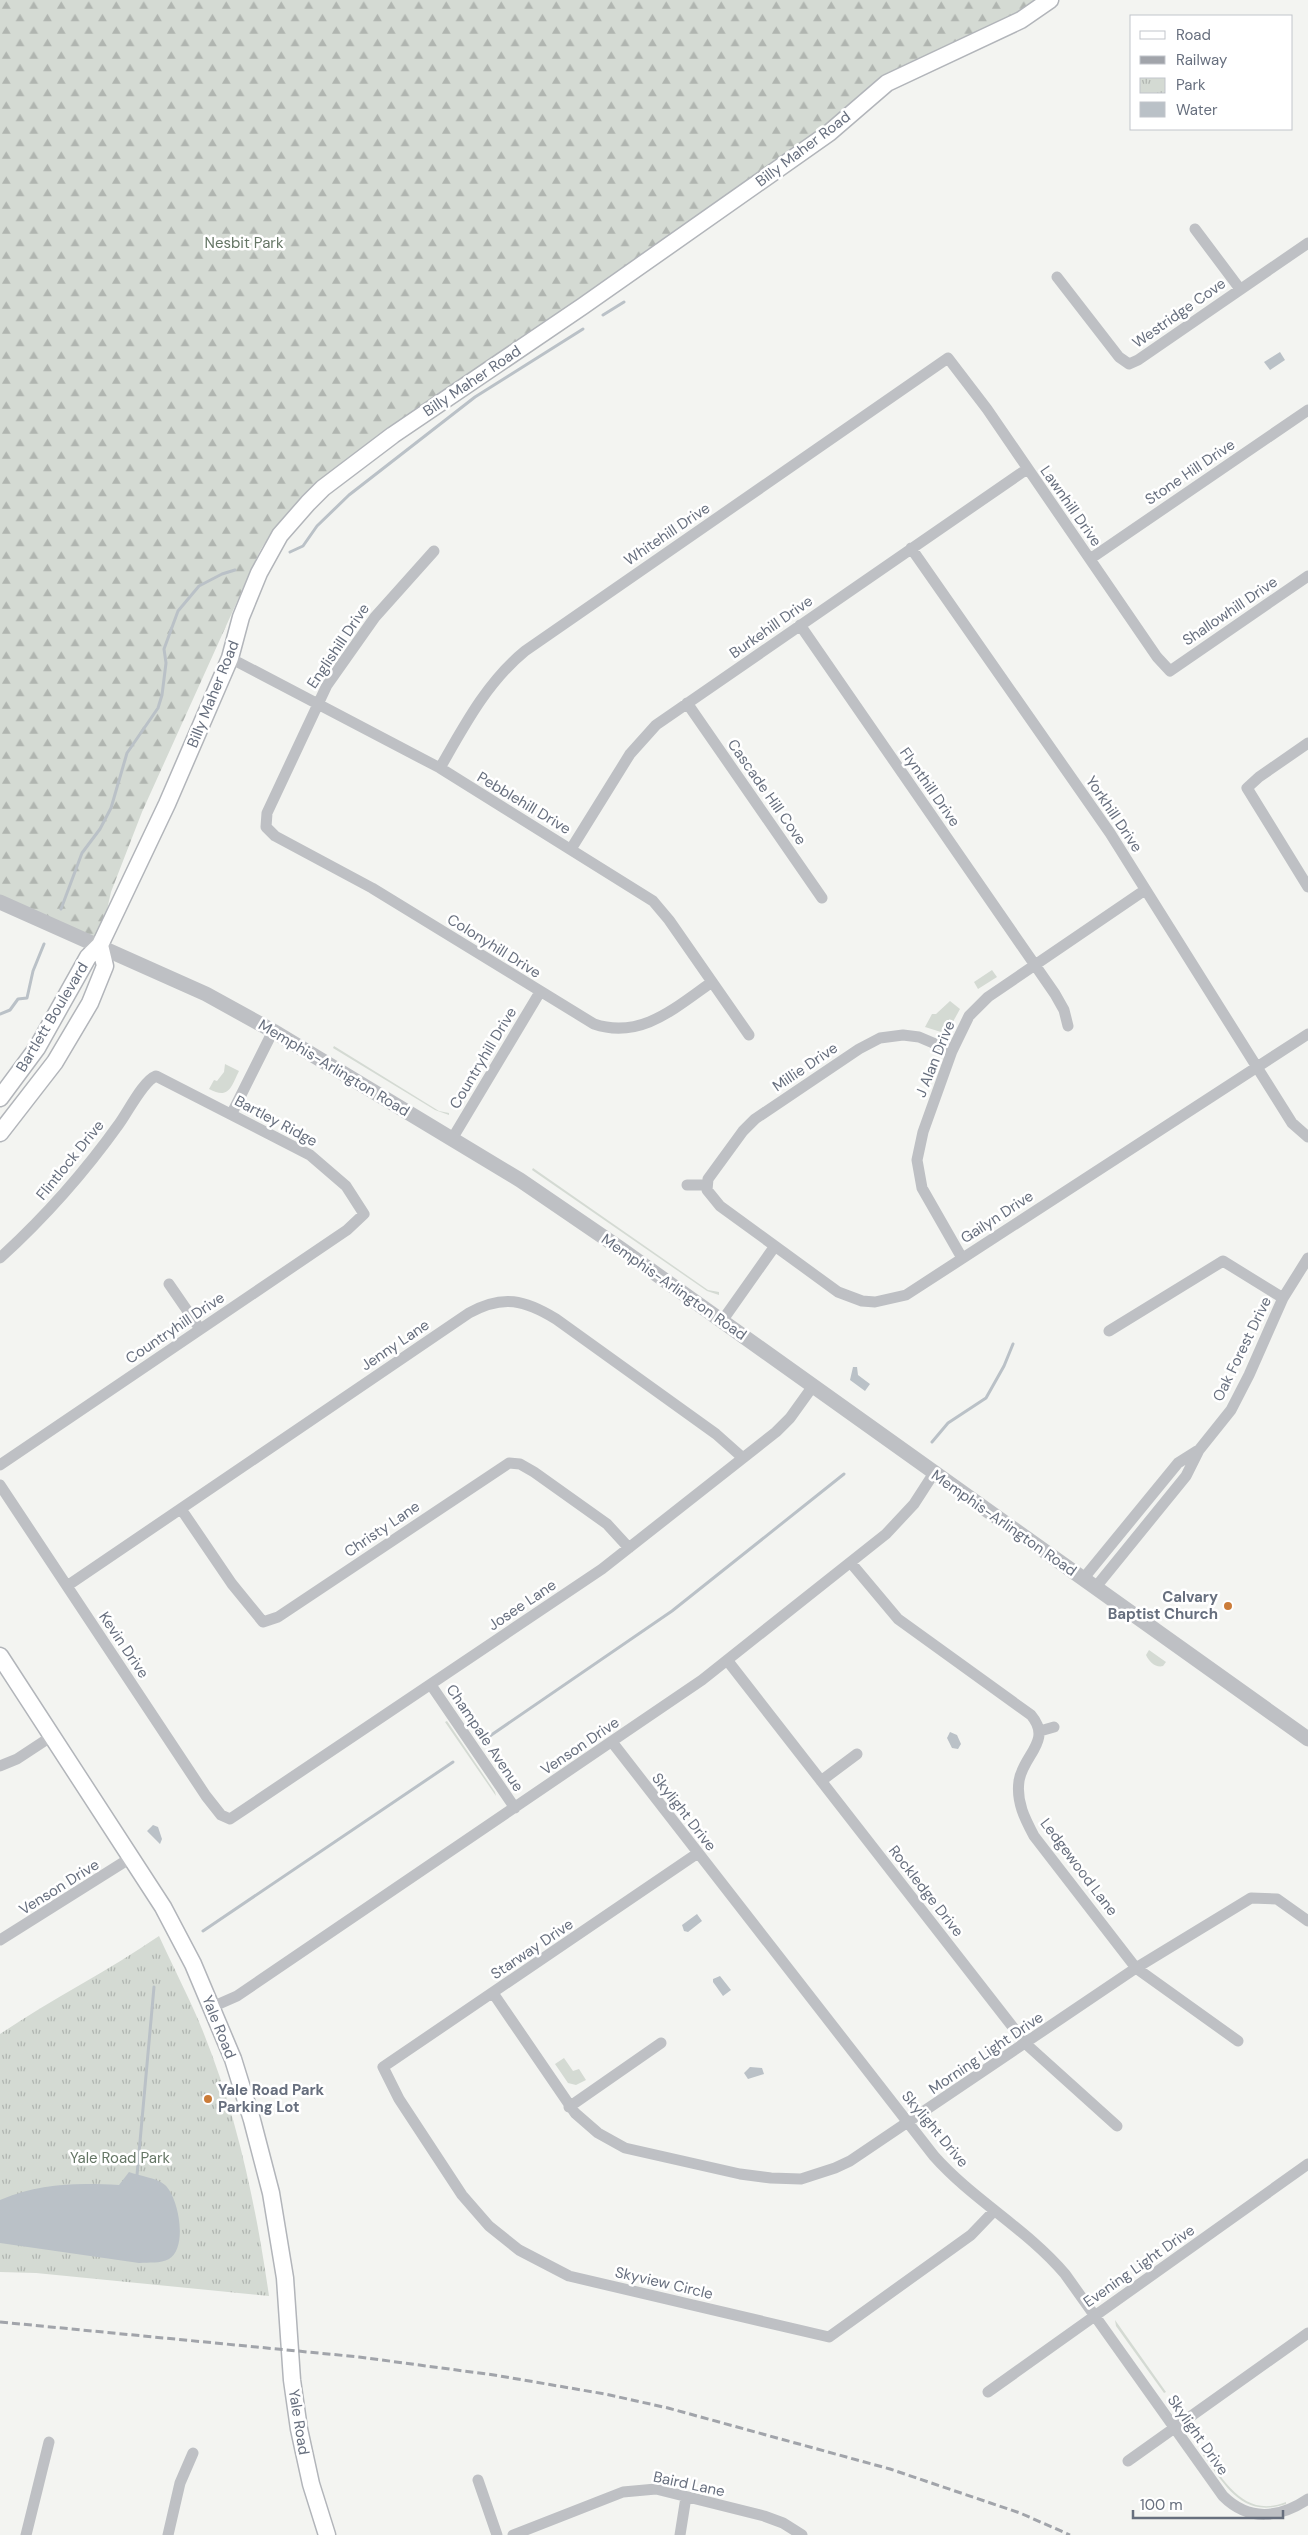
<svg xmlns="http://www.w3.org/2000/svg" width="1308" height="2535" font-family="'DM Sans',sans-serif">
<style>
.grass{fill:#d4dad3}
.forest{fill:url(#forest-firs)}
.park{fill:url(#park-tufts)}
.water{fill:#bac1c7}
.lines{fill:none;stroke-linecap:round;stroke-linejoin:round}
.stream{stroke:#bac1c7;stroke-width:3}
.secondary-casing{stroke:#b2b5ba;stroke-width:19}
.minor{stroke:#bec0c4;stroke-width:11}
.tertiary{stroke:#bec0c4;stroke-width:15}
.secondary{stroke:#fff;stroke-width:16}
.rail{stroke:#a1a4aa;stroke-width:3;stroke-dasharray:8 4;stroke-linecap:butt}
.poi-dot{fill:#cb7c39;stroke:#fff;stroke-width:2}
.labels{text-anchor:middle;stroke-width:5;stroke-linejoin:round;paint-order:stroke}
.street-label{font-size:15px;fill:#676f7e;stroke:#fff}
.park-label{font-size:15px;fill:#657665;stroke:#fff}
.poi-label{font-size:15px;font-weight:bold;fill:#676f7e;stroke:#fff;text-anchor:end}
</style>
<defs>
<pattern id="forest-firs" width="22" height="20" patternUnits="userSpaceOnUse" patternTransform="scale(1.25)"><rect width="22" height="20" fill="#d4dad3"/><path d="M5 1l3.5 6h-7zM16 11l3.5 6h-7z" fill="#b0b5b0"/></pattern>
<pattern id="park-tufts" width="24" height="20" patternUnits="userSpaceOnUse" patternTransform="scale(1.25)"><rect width="24" height="20" fill="#d4dad3"/><path d="M3 7l-1-3M5 7V3M7 7l1-3M15 17l-1-3M17 17v-4M19 17l1-3" fill="none" stroke="#b0b5b0"/></pattern>
</defs>
<rect width="100%" height="100%" fill="#f3f4f1"/>
<path class="grass" d="M992,970L997,977L978,989L974,982Z
M950,1001L960,1009L949,1029L941,1032L925,1027L932,1014H936Z
M334,1046L439,1111L449,1113V1115L435,1110L333,1048Z
M225,1064L239,1071C231,1087 229,1100 209,1089L214,1080L217,1081L224,1072Z
M533,1168L708,1290L719,1292V1295L707,1291L532,1170Z
M1149,1650L1166,1662L1163,1666C1156,1668 1149,1662 1146,1655Z
M447,1721L495,1792L496,1796L445,1722Z
M564,2058L573,2071L579,2069L586,2080L576,2085L568,2083L555,2064Z
M1115,2320L1166,2392L1164,2393L1116,2326Z
M1204,2453C1224,2481 1245,2519 1286,2502V2504C1242,2519 1225,2485 1203,2455Z"/>
<path class="forest" d="M0,0H1048L896,78L809,143L311,492C288,511 275,525 260,551L142,812L111,892L99,946L0,903Z"/>
<path class="park" d="M159,1936C173,1967 189,1997 202,2029C237,2115 256,2205 269,2296L36,2273L0,2272V2034C52,1999 108,1971 159,1936Z"/>
<path class="water" d="M1280,352L1285,360L1270,370L1264,362Z
M853,1367H857L858,1375L870,1384L865,1391L850,1380Z
M950,1732L957,1735L961,1744L958,1749L952,1748L947,1738Z
M153,1825L158,1827L162,1839L160,1844L147,1831Z
M697,1914L702,1921L688,1932L684,1931L682,1925Z
M720,1976L731,1990L723,1996L713,1982V1979Z
M750,2067L762,2068L764,2074L748,2079L744,2073Z
M129,2172C140,2176 157,2178 165,2185C179,2198 188,2248 169,2259C160,2264 149,2262 139,2263L0,2243V2200C42,2183 74,2183 119,2185Z"/>
<g class="lines">
<path class="stream" d="M603,315L624,302
M290,552L303,546L317,526L349,495L475,397L583,329
M61,909L82,853L100,829L111,808L127,753L158,708L162,695L166,663L164,649L178,611L199,586L222,574L235,570
M0,1014L10,1010L18,999L27,998L33,971L44,944
M932,1442L948,1423L986,1398L1004,1366L1013,1344
M484,1740L672,1611L844,1474
M203,1931L453,1762
M137,2175L154,1987"/>
<defs>
<path id="secondary" d="M0,1098L37,1048L88,957L100,945L167,804L230,658L241,617L259,573L280,535L308,503L323,488L393,435L583,306L829,133L887,83L1021,20L1050,0
M0,1133L55,1062L90,1003L105,966L100,945
M0,1656L163,1907L193,1964L233,2059L252,2120L271,2193L285,2278L292,2380L299,2429L311,2484L327,2535"/>
</defs>
<use href="#secondary" class="secondary-casing"/>
<path class="minor" d="M1195,229L1240,289
M1057,277L1119,357L1129,364L1138,360L1308,243
M911,548L1110,833L1292,1123L1308,1137
M1090,559L1308,410
M800,625L1055,994L1064,1010L1068,1026
M230,658L440,768L653,901L669,920L749,1035
M687,703L822,898
M1308,743L1259,777L1247,788L1308,887
M440,768C464,726 487,682 525,651L948,358L987,409L1157,657L1170,671L1308,576
M266,827L275,836L372,888L594,1024C641,1040 676,1007 712,982
M266,827L267,813L327,685L375,617L434,551
M571,849L630,754L656,725L1027,469
M952,1051L919,1037L903,1035L880,1038L859,1049L755,1119L743,1131L708,1179L707,1190L720,1206L838,1292L862,1301L875,1302L906,1295L1308,1034
M232,1113L273,1031
M452,1139L540,992
M687,1185H707
M0,1258C45,1217 84,1173 119,1124C128,1112 143,1081 156,1076L310,1155L346,1186L364,1214L347,1230L0,1465
M962,1258L922,1188L917,1160L923,1132L952,1051L969,1016L988,997L1145,890
M169,1284L200,1329
M722,1321L775,1246
M1109,1331L1223,1261L1283,1298
M0,1485L206,1796L221,1815L230,1819L602,1569L776,1432L790,1418L813,1386
M181,1509L232,1584L263,1622L278,1617L509,1463L520,1464L534,1472L607,1524L629,1548
M851,1563L898,1619L1031,1715C1053,1741 1023,1755 1019,1781C1016,1802 1025,1819 1034,1836L1136,1968L1238,2041
M1083,1579L1178,1463L1197,1451
M67,1586L469,1313C503,1294 525,1300 556,1319L716,1434L743,1458
M1095,1588L1186,1476L1199,1450L1231,1410L1249,1375L1283,1298L1308,1258
M727,1660L1026,2044L1117,2126
M431,1685L515,1808
M1040,1731L1054,1727
M612,1742L934,2156C973,2200 1027,2229 1065,2274L1223,2496C1249,2522 1280,2518 1308,2499
M0,1766L17,1759L52,1736
M821,1781L857,1754
M698,1853L383,2067L399,2099L462,2195L489,2226L519,2250L569,2276L829,2337L971,2235L994,2211
M0,1940L132,1857
M493,1993L575,2113L598,2133L625,2148L740,2174L771,2178L801,2179L835,2168L850,2161L1136,1968L1251,1898L1277,1899L1308,1921
M212,2007L237,1996L702,1680L886,1534L914,1504L934,1473
M569,2107L661,2043
M988,2392L1308,2164
M1128,2461L1308,2333
M478,2480L497,2535
M26,2535L49,2442
M168,2535L180,2483L193,2453
M513,2535L623,2492L656,2489L764,2516L783,2523L802,2535
M680,2535L686,2497"/>
<path class="tertiary" d="M0,902L206,994L273,1031L520,1180L621,1249L1308,1739"/>
<use href="#secondary" class="secondary"/>
<path class="rail" d="M0,2322L359,2357L494,2375L605,2394L668,2408L890,2469L1020,2513L1070,2535"/>
</g>
<g class="poi-dot">
<circle cx="1228" cy="1606" r="5"/>
<circle cx="208" cy="2099" r="5"/>
</g>
<g class="labels">
<g class="street-label">
<text transform="translate(803 149) rotate(-37)" y="5">Billy Maher Road</text>
<text transform="translate(1179 313) rotate(-35)" y="5">Westridge Cove</text>
<text transform="translate(472 381) rotate(-34)" y="5">Billy Maher Road</text>
<text transform="translate(1190 472) rotate(-34)" y="5">Stone Hill Drive</text>
<text transform="translate(1071 506) rotate(55)" y="5">Lawnhill Drive</text>
<text transform="translate(667 534) rotate(-34)" y="5">Whitehill Drive</text>
<text transform="translate(1230 611) rotate(-34)" y="5">Shallowhill Drive</text>
<text transform="translate(771 627) rotate(-35)" y="5">Burkehill Drive</text>
<text transform="translate(338 646) rotate(-56)" y="5">Englishill Drive</text>
<text transform="translate(213 694) rotate(-68)" y="5">Billy Maher Road</text>
<text transform="translate(930 787) rotate(55)" y="5">Flynthill Drive</text>
<text transform="translate(767 792) rotate(55)" y="5">Cascade Hill Cove</text>
<text transform="translate(524 803) rotate(31)" y="5">Pebblehill Drive</text>
<text transform="translate(1114 814) rotate(56)" y="5">Yorkhill Drive</text>
<text transform="translate(494 946) rotate(32)" y="5">Colonyhill Drive</text>
<text transform="translate(52 1017) rotate(-59)" y="5">Bartlett Boulevard</text>
<text transform="translate(483 1058) rotate(-59)" y="5">Countryhill Drive</text>
<text transform="translate(935 1059) rotate(-68)" y="5">J Alan Drive</text>
<text transform="translate(805 1067) rotate(-34)" y="5">Millie Drive</text>
<text transform="translate(334 1068) rotate(31)" y="5">Memphis-Arlington Road</text>
<text transform="translate(276 1121) rotate(28)" y="5">Bartley Ridge</text>
<text transform="translate(70 1160) rotate(-51)" y="5">Flintlock Drive</text>
<text transform="translate(997 1217) rotate(-33)" y="5">Gailyn Drive</text>
<text transform="translate(674 1287) rotate(35)" y="5">Memphis-Arlington Road</text>
<text transform="translate(175 1328) rotate(-34)" y="5">Countryhill Drive</text>
<text transform="translate(395 1345) rotate(-34)" y="5">Jenny Lane</text>
<text transform="translate(1242 1349) rotate(-64)" y="5">Oak Forest Drive</text>
<text transform="translate(1004 1523) rotate(35)" y="5">Memphis-Arlington Road</text>
<text transform="translate(382 1529) rotate(-34)" y="5">Christy Lane</text>
<text transform="translate(522 1605) rotate(-34)" y="5">Josee Lane</text>
<text transform="translate(124 1645) rotate(56)" y="5">Kevin Drive</text>
<text transform="translate(485 1738) rotate(56)" y="5">Champale Avenue</text>
<text transform="translate(580 1746) rotate(-34)" y="5">Venson Drive</text>
<text transform="translate(684 1812) rotate(52)" y="5">Skylight Drive</text>
<text transform="translate(1079 1867) rotate(53)" y="5">Ledgewood Lane</text>
<text transform="translate(59 1887) rotate(-32)" y="5">Venson Drive</text>
<text transform="translate(926 1891) rotate(52)" y="5">Rockledge Drive</text>
<text transform="translate(532 1949) rotate(-34)" y="5">Starway Drive</text>
<text transform="translate(219 2027) rotate(68)" y="5">Yale Road</text>
<text transform="translate(986 2053) rotate(-34)" y="5">Morning Light Drive</text>
<text transform="translate(935 2129) rotate(50)" y="5">Skylight Drive</text>
<text transform="translate(1139 2266) rotate(-35)" y="5">Evening Light Drive</text>
<text transform="translate(664 2283) rotate(13)" y="5">Skyview Circle</text>
<text transform="translate(299 2422) rotate(81)" y="5">Yale Road</text>
<text transform="translate(1198 2435) rotate(55)" y="5">Skylight Drive</text>
<text transform="translate(689 2484) rotate(12)" y="5">Baird Lane</text>
</g>
<g class="park-label">
<text x="244" y="248">Nesbit Park</text>
<text x="120" y="2163">Yale Road Park</text>
</g>
<g class="poi-label">
<text x="1218" y="1602">Calvary<tspan x="1218" dy="17">Baptist Church</tspan></text>
<text x="218" y="2095" text-anchor="start">Yale Road Park<tspan x="218" dy="17">Parking Lot</tspan></text>
</g>
</g>
<rect x="1130" y="15" width="162" height="115" fill="#ffffff" stroke="#c2c5cb"/>
<rect x="1140" y="31" width="25" height="8" fill="#ffffff" stroke="#c2c5cb"/>
<text x="1176" y="40" font-size="15" fill="#676f7e">Road</text>
<rect x="1140" y="56" width="25" height="8" fill="#a1a4aa" stroke="#c2c5cb"/>
<text x="1176" y="65" font-size="15" fill="#676f7e">Railway</text>
<rect x="1140" y="78" width="25" height="15" fill="url(#park-tufts)" stroke="#c2c5cb"/>
<text x="1176" y="90" font-size="15" fill="#676f7e">Park</text>
<rect x="1140" y="102" width="25" height="15" fill="#bac1c7" stroke="#c2c5cb"/>
<text x="1176" y="115" font-size="15" fill="#676f7e">Water</text>
<path d="M1133 2510v8h150v-8" fill="none" stroke="#676f7e" stroke-width="2.5"/>
<text x="1140" y="2510" font-size="15" fill="#676f7e" stroke="#ffffff" stroke-width="4" paint-order="stroke">100 m</text>
</svg>
